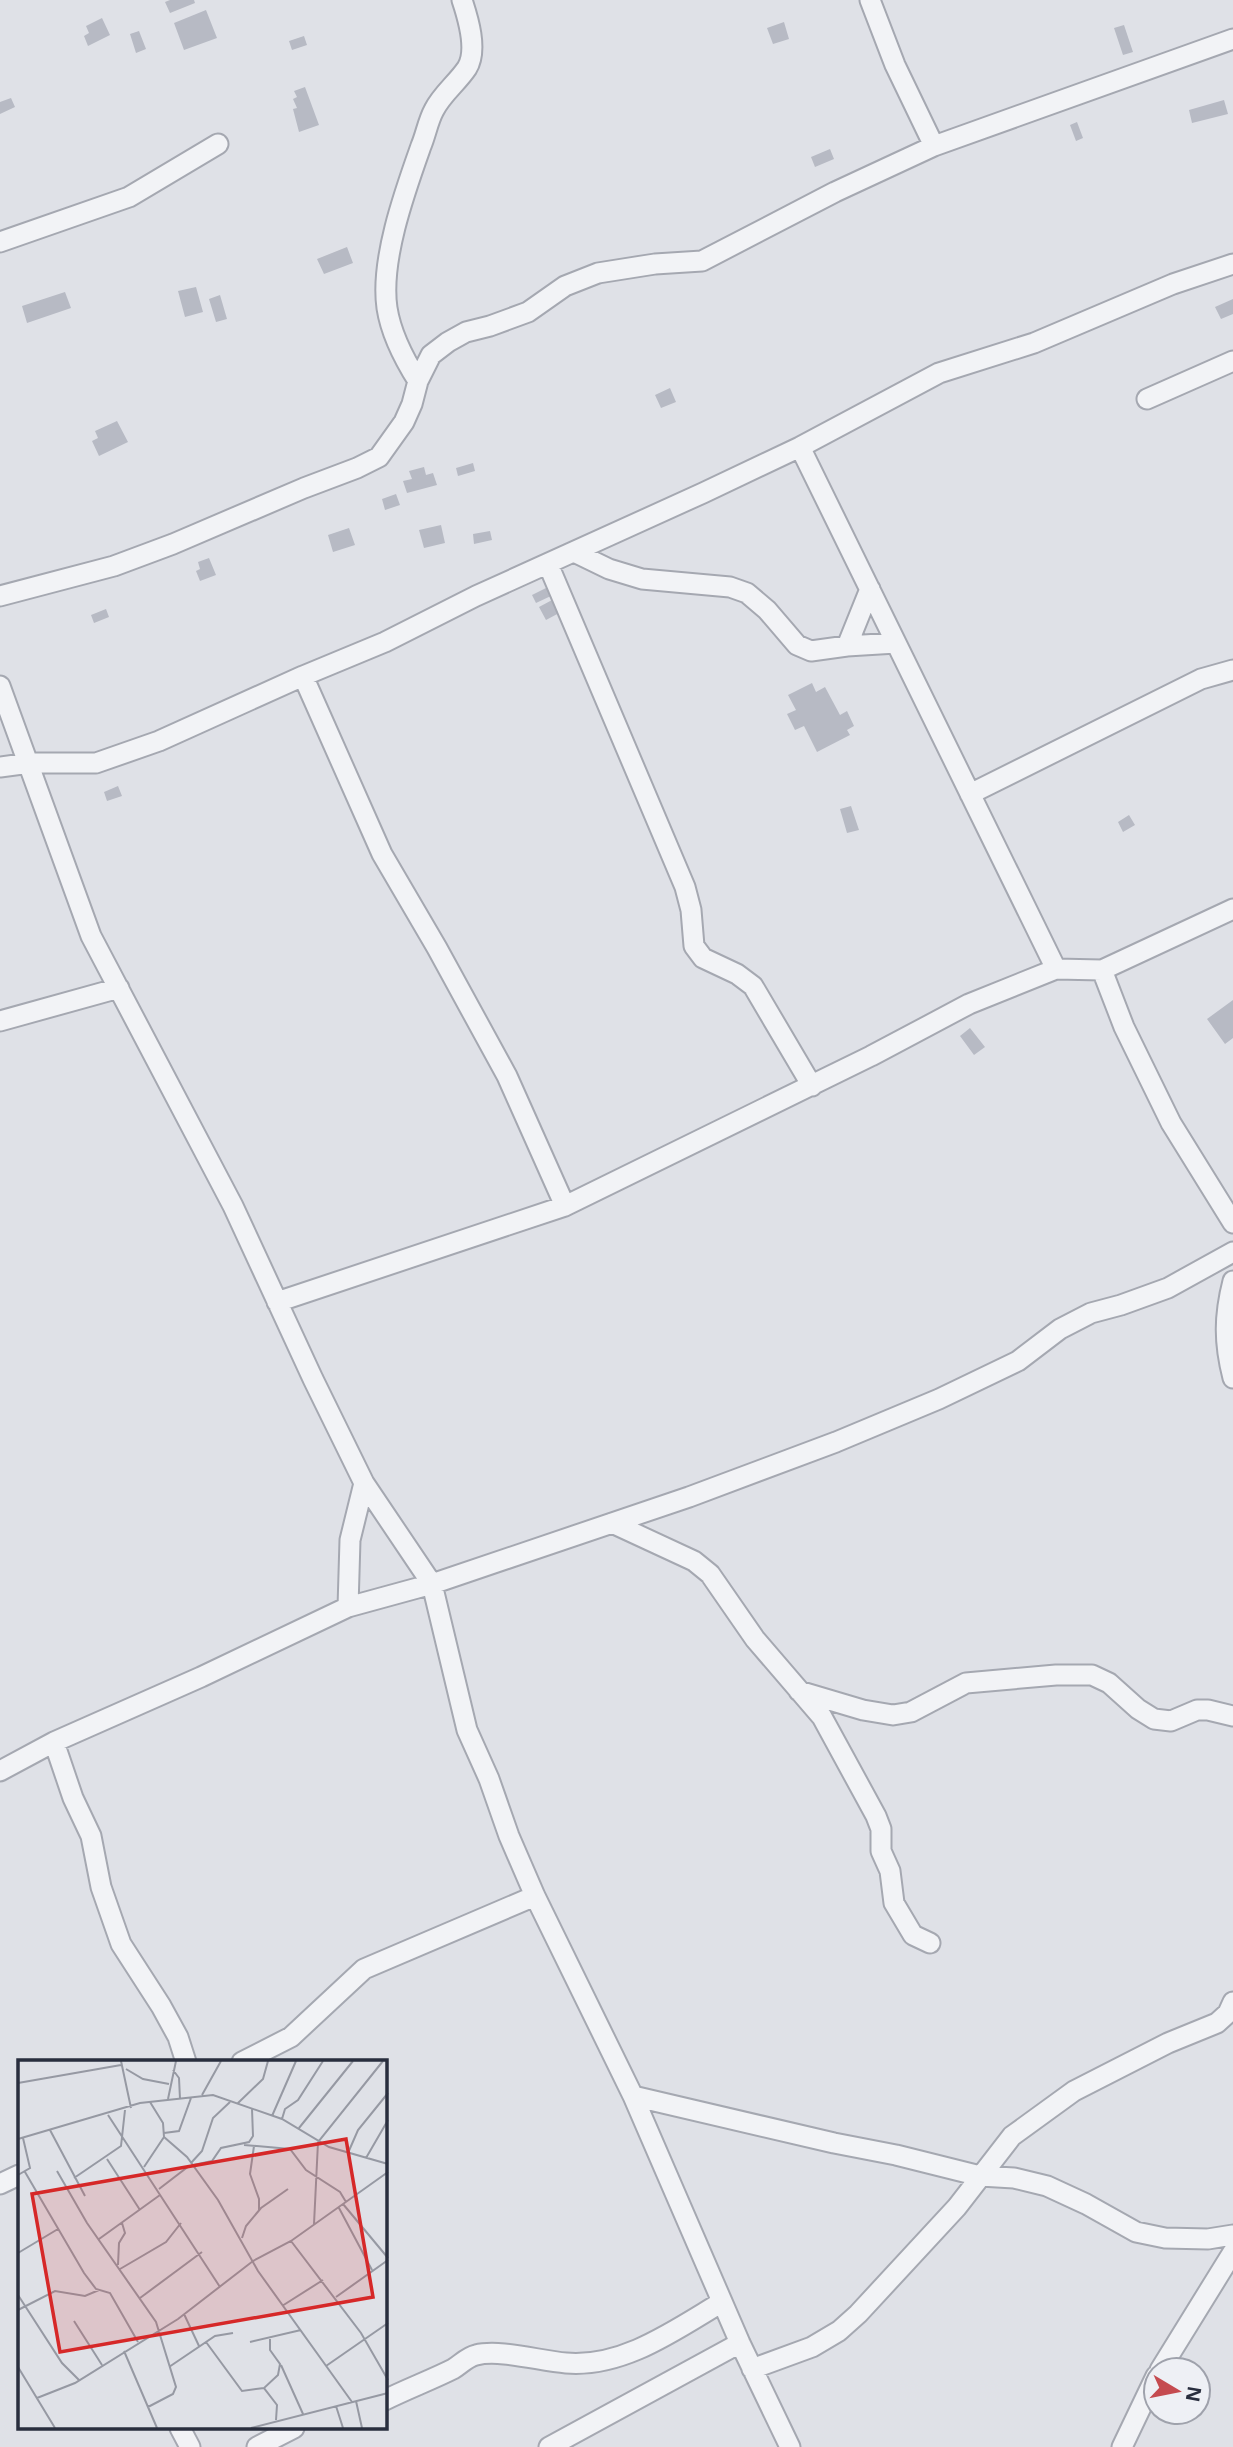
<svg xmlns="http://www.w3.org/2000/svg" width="1233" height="2447" font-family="'Open Sans',sans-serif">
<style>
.building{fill:#b7bac4}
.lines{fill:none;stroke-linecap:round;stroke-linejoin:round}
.street-casing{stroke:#a5a8b1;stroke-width:23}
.street{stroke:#f2f3f6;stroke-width:19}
.inset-road{fill:none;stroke:#9699a3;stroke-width:2}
.view{fill:#d62828;fill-opacity:0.15;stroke:#d62828;stroke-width:3.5}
.inset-edge{fill:none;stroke:#292e3e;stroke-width:3.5}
</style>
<rect width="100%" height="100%" fill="#dfe1e7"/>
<path class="building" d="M170,0H194L195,3L170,13L165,2Z
M206,10L217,38L184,50L174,23Z
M102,18L110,35L88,46L84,36L89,33L86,26Z
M784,22L789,39L773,44L767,28Z
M1124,25L1133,52L1123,55L1114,28Z
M139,31L146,49L136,53L130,34Z
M304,36L307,45L292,50L289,41Z
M305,87L319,125L299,132L293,109L297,108L293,99L297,97L294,91Z
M11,98L15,107L0,114V102Z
M1224,100L1228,114L1192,123L1189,110Z
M1077,122L1083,138L1076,141L1070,125Z
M830,149L834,159L815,167L811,157Z
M347,247L353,263L324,274L317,259Z
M196,287L203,312L185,317L178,291Z
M65,292L71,308L27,323L22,306Z
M220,295L227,319L216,322L209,299Z
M1233,299V314L1221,319L1215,307Z
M670,388L676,402L661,408L655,395Z
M117,421L128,442L99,456L92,441L98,438L95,431Z
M473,463L475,471L458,476L456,468Z
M424,467L426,475L433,473L437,485L407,493L403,481L412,479L409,471Z
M396,494L400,505L385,510L382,499Z
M441,525L445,543L424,548L419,530Z
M349,528L355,545L333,552L328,535Z
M490,531L492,540L474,544L473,534Z
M209,558L216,575L200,581L196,571L200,569L198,562Z
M548,587L553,595L536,603L532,595Z
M554,599L561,612L546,620L539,607Z
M106,609L109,617L94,623L91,615Z
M812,683L816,692L825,687L840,715L847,711L854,726L847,730L850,735L817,752L804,726L795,730L787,714L796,710L788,695Z
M118,786L122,796L107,801L104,792Z
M851,806L859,830L847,833L840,809Z
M1129,815L1135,825L1123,832L1118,822Z
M1233,1000V1038L1225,1044L1207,1019Z
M970,1028L985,1047L974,1055L960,1036Z"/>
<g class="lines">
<defs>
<path id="street" d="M870,0L895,65L934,146
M0,242L129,197L218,144
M418,381C404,359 391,334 387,308C380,260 405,191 421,146C426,134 428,121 434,110C442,94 457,83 467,68C478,50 468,18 462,0
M1147,399L1233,361
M800,447L1056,969
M574,552L609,569L642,579L730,587L747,593L767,610L797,645L811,651L847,646L896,643
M548,564L685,887L691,910L694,946L703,958L737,974L753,986L812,1086
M0,596L114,566L173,544L304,488L357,468L379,457L404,422L412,404L418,381L431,355L448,342L466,332L490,326L528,312L565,286L598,273L655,264L702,261L835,192L934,146L1233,39
M847,646L870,589
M303,676L382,854L437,948L507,1076L565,1206
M0,686L91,936L233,1206L313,1379L364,1483L432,1584L467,1730L489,1779L509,1836L535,1896L633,2096L740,2343L790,2447
M0,767L30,763H96L159,741L303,676L385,642L476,596L703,493L800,447L939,373L1034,343L1173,284L1233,264
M970,794L1201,679L1233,670
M1102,970L1124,1027L1171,1123L1233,1223
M0,1021L119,988
M1233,1281C1224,1316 1224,1343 1233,1378
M277,1302L565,1206L871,1056L969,1004L1056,969L1102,970L1233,909
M612,1523L694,1561L710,1574L755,1639L822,1717L876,1816L881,1829V1851L890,1871L894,1903L913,1935L930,1943
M348,1607L350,1540L364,1483
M799,1691L863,1710L893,1715L911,1712L966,1683L1056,1675H1092L1109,1683L1138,1709L1154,1719L1171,1721L1197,1710H1208L1233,1716
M54,1742L73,1798L91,1836L101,1887L121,1944L161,2006L178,2037L186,2062
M0,1771L54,1742L201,1677L348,1607L432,1584L689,1497L836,1442L939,1399L1018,1361L1060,1329L1091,1313L1121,1305L1168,1288L1233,1252
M242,2062L291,2037L364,1969L535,1896
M633,2096L834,2143L896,2155L980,2176L1014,2178L1047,2186L1086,2204L1136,2232L1165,2238L1208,2239L1233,2235
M0,2184L19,2175
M752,2369L812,2347L839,2331L858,2314L957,2207L1012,2136L1074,2091L1168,2043L1217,2023L1228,2013L1233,2002
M1160,2370L1233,2252
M385,2400C407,2389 431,2380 453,2369C460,2365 467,2357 476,2355C500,2349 540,2361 566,2363C623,2368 675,2330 722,2302
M180,2428L190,2447
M257,2447L294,2428
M549,2447L740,2343
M1122,2447L1156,2376"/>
</defs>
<use href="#street" class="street-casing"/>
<use href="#street" class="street"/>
</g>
<g transform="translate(18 2060)">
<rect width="369" height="369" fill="#dfe1e7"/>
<path class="inset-road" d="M103,1L113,48M108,9L125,19L151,24M155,10L161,18L162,39M0,23L103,5M184,35L203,1M150,39L158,1M132,42L145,63L146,77L169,97L200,140L240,211L334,342M219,44L245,19L250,1M90,55L202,227M254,56L278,1M264,59L267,49L280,40L305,1M281,68L335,1M32,70L67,136M146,73L161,71L173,38M0,79L122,43L195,35L264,59L311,87L370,104M226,85L272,89L288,110L322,132L328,142M236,86L232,114L241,139V151M330,93L340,70L370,33M348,98L370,60M89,99L122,150M173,103L184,91L195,58L212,42M126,107L146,77M39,111L69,163L138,262L158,327L155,334L130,347M7,112L66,213L78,229L92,233L120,282M0,115L12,108L5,78M56,118L103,86L107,50M141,129L171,106L194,101L203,88L231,82L235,76L234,49M325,144L370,198M321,148L354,210M296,164L300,82L365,1M224,178L228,166L243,148L270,129M81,179L142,135M273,181L343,273L370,320M0,193L40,169M100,205L101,183L107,173L104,163M102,209L148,182L163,163M0,235L44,303L61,320M318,237L370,200M122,238L184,192M264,246L305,220M0,250L37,231L67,236L81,230M166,254L181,286M56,261L84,305M252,279V290L262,304L260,315L246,328L259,345L258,360M188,282L224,331L246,328M232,282L283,270M106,291L139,368M263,305L285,354M308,306L370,263M0,307L37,368M151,307L197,276L215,273M19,338L57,323L160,259L235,201L273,181L370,112M338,341L344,368M318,346L325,368M233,368L370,333"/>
<path class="view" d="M328,79L355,237L42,292L14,134Z"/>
<rect width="369" height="369" class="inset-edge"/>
</g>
<g transform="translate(1177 2391) rotate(100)"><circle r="33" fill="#eef0f5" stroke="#9fa2ac" stroke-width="2"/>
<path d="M0-5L12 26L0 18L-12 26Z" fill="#c54b50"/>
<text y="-10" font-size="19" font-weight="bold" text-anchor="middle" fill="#292e3e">N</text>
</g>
</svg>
